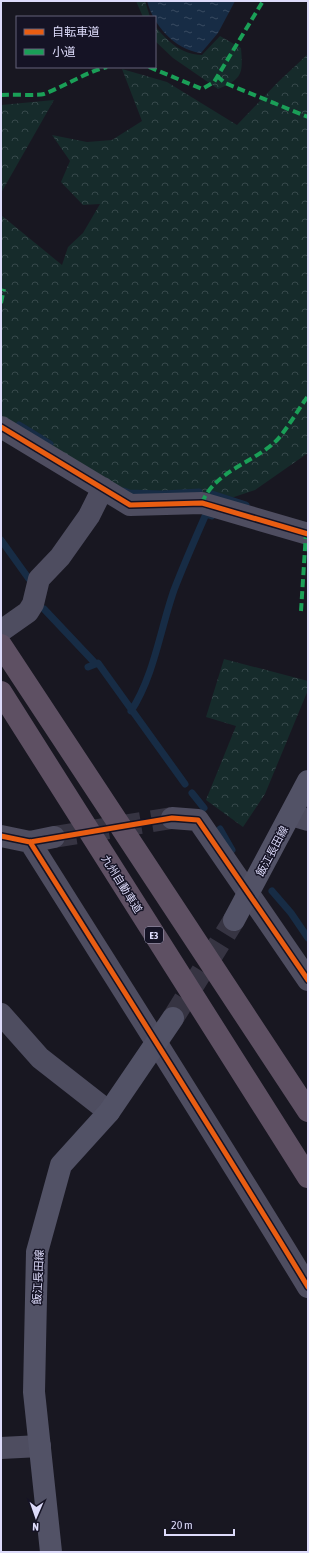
<svg xmlns="http://www.w3.org/2000/svg" width="309" height="1553" font-family="'Asap Condensed','Noto Sans JP',sans-serif">
<style>
.forest{fill:url(#forest-crowns)}
.water{fill:url(#water-ripples)}
.lines{fill:none;stroke-linecap:round;stroke-linejoin:round}
.stream{stroke:#172c45;stroke-width:7}
.street-tunnel{stroke:#363442;stroke-width:22;stroke-dasharray:22 11;stroke-linecap:butt}
.secondary-tunnel{stroke:#363442;stroke-width:22;stroke-dasharray:22 11;stroke-linecap:butt}
.street{stroke:#4e4d60;stroke-width:22}
.secondary{stroke:#525266;stroke-width:22}
.highway{stroke:#5e5063;stroke-width:22}
.quiet{stroke:#1a9f57;stroke-width:4;stroke-dasharray:8 4;stroke-linecap:butt}
.cycleway-casing{stroke:#151325;stroke-width:8}
.cycleway{stroke:#e95d12;stroke-width:5}
.labels{text-anchor:middle;stroke-width:3;stroke-linejoin:round;paint-order:stroke}
.shield{fill:#151325;stroke:#a19fba;stroke-width:1}
.shield-label{font-size:10px;font-weight:bold;fill:#dddbfa}
.street-label{font-size:11px;fill:#dddbfa;stroke:#151325}
</style>
<defs>
<pattern id="forest-crowns" width="20" height="18" patternUnits="userSpaceOnUse"><rect width="20" height="18" fill="#162b2b"/><path d="M2 6a3 3 0 1 1 6 0M12 15a3 3 0 1 1 6 0" fill="none" stroke="#37494b"/></pattern>
<pattern id="water-ripples" width="26" height="14" patternUnits="userSpaceOnUse"><rect width="26" height="14" fill="#172c45"/><path d="M2 4q2-2 4 0t4 0M15 11q2-2 4 0t4 0" fill="none" stroke="#384a61"/></pattern>
</defs>
<rect width="100%" height="100%" fill="#181721"/>
<path class="forest" d="M136,1H145L150,17H143Z
M155,26C167,41 182,55 202,55L220,36L241,48C243,73 243,79 218,89L173,58L155,41Z
M308,54V453L255,490L225,500L132,497L1,418V215L62,265L68,247L83,233L100,204L83,205L61,182L70,161L52,135L87,142L112,140L142,121L122,69L167,82L237,125L278,82Z
M54,100L1,193V105Z
M224,659L308,681V690L265,794L243,827L206,800L236,726L206,717Z"/>
<path class="water" d="M147,1H235L218,33L201,53C174,50 153,24 147,1Z"/>
<g class="lines">
<path class="stream" d="M19,425L50,444
M124,491L129,493L162,494L199,492
M212,494L246,505
M1,540L29,579
M44,609L95,663
M88,667L98,663L185,784
M131,711C154,676 160,630 174,590C184,564 195,539 206,514L212,516
M192,793L204,808
M220,829L232,850
M272,891L291,913L308,938"/>
<path class="street-tunnel" d="M54,837L172,818"/>
<path class="secondary-tunnel" d="M173,1018L234,920"/>
<path class="street" d="M1,427L130,505L202,503L308,534
M1,631L28,612L33,604L39,579L60,557L89,516L103,488
M291,815L308,820
M172,818L198,820L308,980
M1,836L30,842L54,837
M30,842C123,990 217,1137 308,1287
M1,1014L40,1058L109,1112
M1,1448L40,1446"/>
<path class="secondary" d="M234,920L308,781
M51,1552L34,1392L37,1252L61,1165L109,1112L173,1018"/>
<path class="highway" d="M1,645L308,1111
M1,692L308,1177"/>
<path class="quiet" d="M149,67L202,89L214,82L263,1
M217,76L225,83L308,117
M1,95C11,94 37,96 44,94C65,86 84,73 107,67
M1,303L4,289
M202,503C214,471 256,462 278,439C289,426 298,410 308,396
M301,611L306,533"/>
<defs>
<path id="cycleway" d="M1,427L130,505L202,503L308,534
M1,836L30,842L172,818L198,820L308,980
M30,842C123,990 217,1137 308,1287"/>
</defs>
<use href="#cycleway" class="cycleway-casing"/>
<use href="#cycleway" class="cycleway"/>
</g>
<g class="labels">
<rect class="shield" x="145" y="927" width="18" height="16" rx="3"/>
<g class="shield-label">
<text x="154" y="939">E3</text>
</g>
<g class="street-label">
<text transform="translate(272 851) rotate(-62)" y="4">飯江長田線</text>
<text transform="translate(122 884) rotate(58)" y="4">九州自動車道</text>
<text transform="translate(38 1277) rotate(-87)" y="4">飯江長田線</text>
</g>
</g>
<rect width="309" height="1553" fill="none" stroke="#dddbfa" stroke-width="4"/>
<rect x="16" y="16" width="140" height="52" fill="#151325" stroke="#65637a"/>
<rect x="24" y="29" width="20" height="6" fill="#e95d12" stroke="#65637a"/>
<text x="52" y="36" font-size="12" fill="#dddbfa">自転車道</text>
<rect x="24" y="49" width="20" height="6" fill="#1a9f57" stroke="#65637a"/>
<text x="52" y="56" font-size="12" fill="#dddbfa">小道</text>
<g transform="translate(36 1517) rotate(182)" stroke="#151325" stroke-width="3" paint-order="stroke">
<path d="M0-3L7 15L0 10L-7 15Z" fill="#dddbfa"/>
<text y="-6" font-size="11" font-weight="bold" text-anchor="middle" fill="#dddbfa">N</text>
</g>
<path d="M165 1529v6h69v-6" fill="none" stroke="#dddbfa" stroke-width="2"/>
<text x="171" y="1529" font-size="12" fill="#dddbfa" stroke="#151325" stroke-width="3" paint-order="stroke">20 m</text>
</svg>
